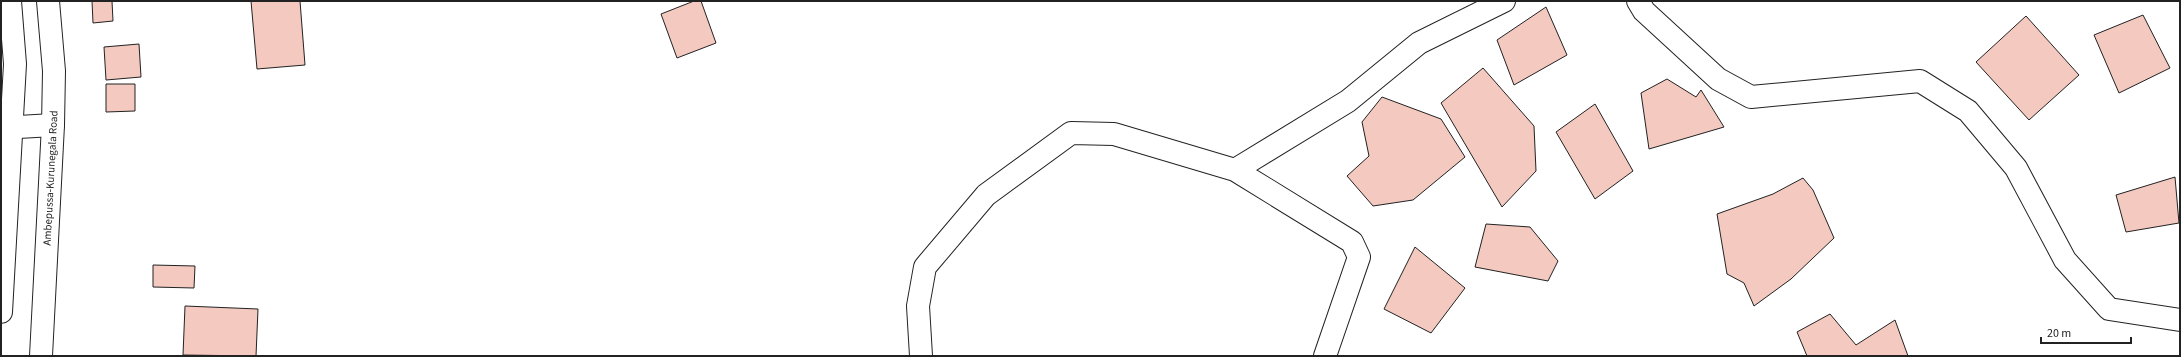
<svg xmlns="http://www.w3.org/2000/svg" width="2181" height="357" font-family="'Source Sans 3',sans-serif">
<style>
.building{fill:#f3c9c0;stroke:#222}
.lines{fill:none;stroke-linecap:round;stroke-linejoin:round}
.street-casing{stroke:#222;stroke-width:24}
.highway-casing{stroke:#222;stroke-width:24}
.street{stroke:#fff;stroke-width:22}
.highway{stroke:#fff;stroke-width:22}
.labels{text-anchor:middle;stroke-width:3;stroke-linejoin:round;paint-order:stroke}
.street-label{font-size:11px;fill:#222;stroke:#fff}
</style>
<rect width="100%" height="100%" fill="#fff"/>
<path class="building" d="M92,1H112L113,21L93,23Z
M251,1H300L305,65L257,69Z
M694,1H701L716,43L677,58L661,14Z
M1546,7L1567,55L1514,85L1497,40Z
M2143,15L2170,68L2119,93L2094,35Z
M2026,16L2079,75L2029,120L1976,62Z
M139,44L141,77L106,80L104,47Z
M1483,68L1534,126L1536,171L1502,207L1441,103Z
M1667,79L1696,97L1701,90L1724,127L1649,149L1641,93Z
M106,84H135V111L106,112Z
M1382,97L1441,119L1465,157L1413,200L1373,206L1347,176L1369,156L1362,122Z
M1595,104L1633,171L1595,199L1556,132Z
M2175,177L2179,223L2126,232L2116,195Z
M1803,178L1813,190L1834,238L1791,279L1754,306L1744,283L1727,274L1717,214L1773,194Z
M1486,224L1530,227L1558,261L1548,281L1475,267Z
M1415,247L1465,288L1431,333L1384,309Z
M153,265L195,266L194,288L153,287Z
M185,306L258,309L256,356L183,355Z
M1830,314L1856,345L1895,320L1908,356H1807L1797,332Z"/>
<g class="lines">
<defs>
<path id="street" d="M1638,1L1644,11L1718,79L1751,97L1920,81L1968,111L2016,168L2065,260L2109,309L2180,320
M1,128L53,125
M1235,170L1348,101L1419,43L1504,1
M921,356L918,306L925,267L986,195L1071,133L1114,134L1235,170L1352,242L1359,257L1325,356"/>
<path id="highway" d="M1,312L15,64L10,1
M41,356L53,125L54,71L48,1"/>
</defs>
<use href="#street" class="street-casing"/>
<use href="#highway" class="highway-casing"/>
<use href="#street" class="street"/>
<use href="#highway" class="highway"/>
</g>
<g class="labels">
<g class="street-label">
<text transform="translate(50 178) rotate(-87)" y="4">Ambepussa-Kurunegala Road</text>
</g>
</g>
<rect width="2181" height="357" fill="none" stroke="#222222" stroke-width="4"/>
<path d="M2041 337v6h90v-6" fill="none" stroke="#222222" stroke-width="2"/>
<text x="2047" y="337" font-size="12" fill="#222222" stroke="#ffffff" stroke-width="3" paint-order="stroke">20 m</text>
</svg>
